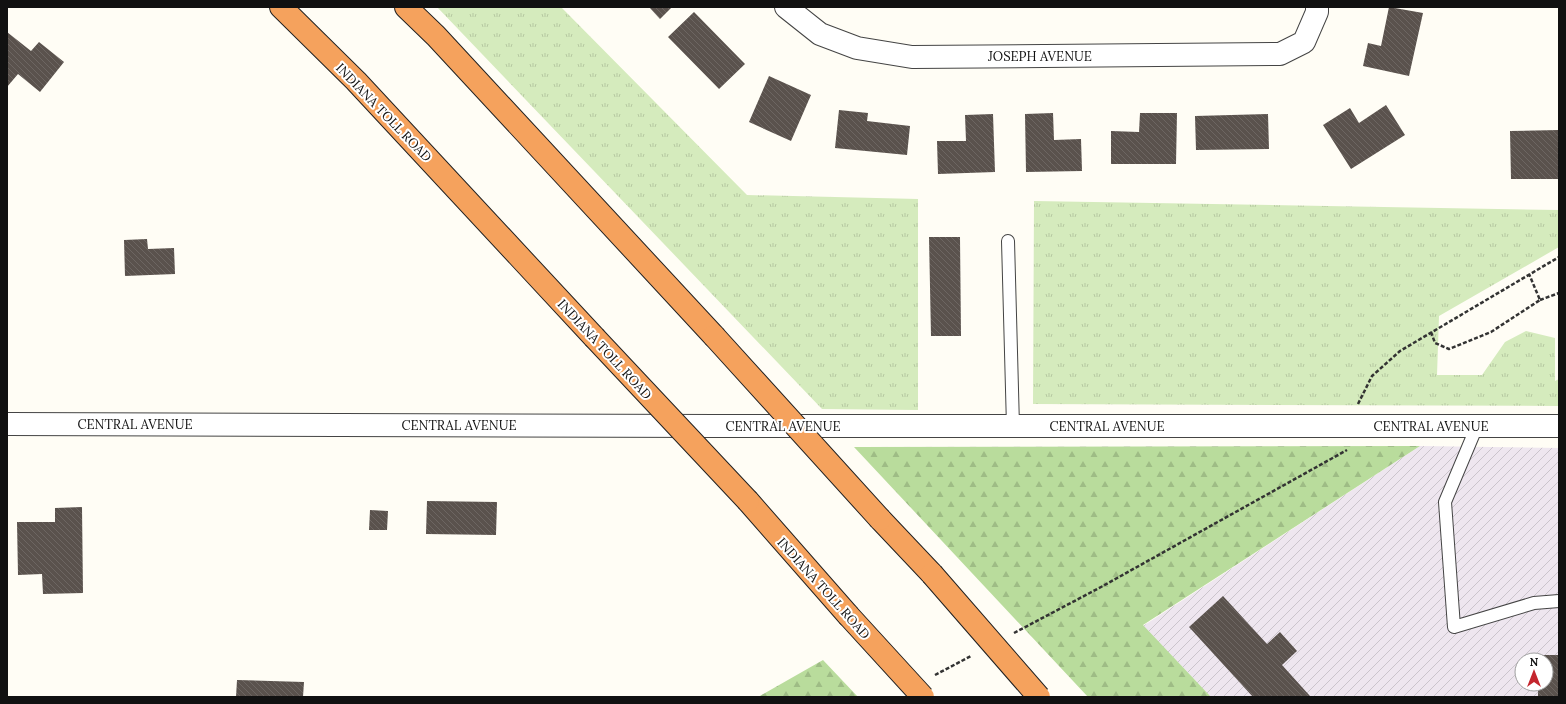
<svg xmlns="http://www.w3.org/2000/svg" width="1566" height="704" font-family="Lora,serif">
<style>
.industrial{fill:url(#industrial-furrows);fill-rule:evenodd}
.grass{fill:url(#grass-tufts)}
.forest{fill:url(#forest-firs)}
.building{fill:url(#building-back-hatch)}
.lines{fill:none;stroke-linecap:round;stroke-linejoin:round}
.service-casing{stroke:#444;stroke-width:14}
.minor-casing{stroke:#444;stroke-width:24}
.tertiary-casing{stroke:#444;stroke-width:24}
.motorway-casing{stroke:#222;stroke-width:24}
.path{stroke:#333;stroke-width:2.5;stroke-dasharray:4 2;stroke-linecap:butt}
.service{stroke:#fff;stroke-width:12}
.minor{stroke:#fff;stroke-width:22}
.tertiary{stroke:#fff;stroke-width:22}
.motorway{stroke:#f5a25d;stroke-width:22}
.motorway-bridge-casing{stroke:#222;stroke-width:24;stroke-linecap:butt}
.motorway-bridge{stroke:#f5a25d;stroke-width:22}
.labels{text-anchor:middle;stroke-width:4;stroke-linejoin:round;paint-order:stroke}
.street-label{font-size:13px;fill:#111;stroke:#fff}
</style>
<defs>
<pattern id="industrial-furrows" width="10" height="10" patternUnits="userSpaceOnUse"><rect width="10" height="10" fill="#eee6ef"/><path d="M-1 1l2-2M0 10L10 0M9 11l2-2" fill="none" stroke="#cbc4cc"/></pattern>
<pattern id="grass-tufts" width="24" height="20" patternUnits="userSpaceOnUse"><rect width="24" height="20" fill="#d5ebbd"/><path d="M3 7l-1-3M5 7V3M7 7l1-3M15 17l-1-3M17 17v-4M19 17l1-3" fill="none" stroke="#b6c8a1"/></pattern>
<pattern id="forest-firs" width="22" height="20" patternUnits="userSpaceOnUse"><rect width="22" height="20" fill="#b9dc9c"/><path d="M5 1l3.5 6h-7zM16 11l3.5 6h-7z" fill="#9ebc85"/></pattern>
<pattern id="building-back-hatch" width="6" height="6" patternUnits="userSpaceOnUse"><rect width="6" height="6" fill="#5a524d"/><path d="M-1 5l2 2M0 0l6 6M5-1l2 2" fill="none" stroke="#6d6662"/></pattern>
</defs>
<rect width="100%" height="100%" fill="#fffdf5"/>
<path class="industrial" d="M1420,446L1559,448V697H1211L1143,626ZM1522,660H1546V684H1522Z"/>
<path class="grass" d="M437,7H561L747,195L918,199V410L822,409Z
M1034,201L1559,210V247L1439,316L1437,375H1482L1505,342L1526,331L1555,338V381L1559,379V406L1033,404Z"/>
<path class="forest" d="M1420,446L1143,625L1211,697H1088L854,447Z
M823,660L858,697H758Z"/>
<path class="building" d="M649,7H672L660,19Z
M1389,7L1423,13L1409,76L1363,66L1368,43L1381,46Z
M694,12L745,64L719,89L668,37Z
M7,32L31,51L39,42L64,62L40,92L18,74L7,87Z
M769,76L811,95L791,141L749,122Z
M1386,105L1405,135L1351,169L1323,125L1350,108L1359,123Z
M839,110L868,113L867,121L910,126L907,155L835,148Z
M1053,113L1054,140L1081,139L1082,171L1026,172L1025,114Z
M1140,113H1177L1176,164H1111V131L1139,132Z
M993,114L995,172L938,174L937,141H966L965,115Z
M1268,114L1269,149L1196,150L1195,116Z
M1559,130V179H1511L1510,131Z
M929,237H960L961,336H931Z
M147,239L148,249L174,248L175,274L125,276L124,240Z
M427,501L497,502L496,535L426,534Z
M82,507L83,593L43,594L42,574L18,575L17,522H55V508Z
M370,510L388,511L387,530H369Z
M1223,596L1267,644L1280,632L1297,651L1282,665L1310,696L1308,697H1253L1189,627Z
M1539,655H1559V697H1538V684H1546V660H1539Z
M237,680L304,682L303,697H236Z"/>
<g class="lines">
<defs>
<path id="service" d="M1008,241L1013,426
M1477,426L1445,502L1454,627L1534,603L1559,601"/>
<path id="minor" d="M786,7L820,34L857,48L912,57L1280,54L1304,42L1317,12V7"/>
<path id="tertiary" d="M7,424L718,426H1559"/>
<path id="motorway" d="M281,7L356,81L594,337
M406,7L436,36L714,336
M748,501L848,615
M880,519L932,574"/>
</defs>
<use href="#service" class="service-casing"/>
<use href="#minor" class="minor-casing"/>
<use href="#tertiary" class="tertiary-casing"/>
<use href="#motorway" class="motorway-casing"/>
<path class="path" d="M1540,300L1559,293
M1431,332L1435,343L1449,349L1491,332L1540,300L1529,274
M1358,404L1372,376L1400,351L1559,257
M1014,633L1101,587L1347,450
M935,675L971,656"/>
<use href="#service" class="service"/>
<use href="#minor" class="minor"/>
<use href="#tertiary" class="tertiary"/>
<use href="#motorway" class="motorway"/>
<defs>
<path id="motorway-bridge" d="M714,336L880,519
M594,337L748,501
M932,574L1039,697
M848,615L923,697"/>
</defs>
<use href="#motorway-bridge" class="motorway-bridge-casing"/>
<use href="#motorway-bridge" class="motorway-bridge"/>
</g>
<g class="labels">
<g class="street-label">
<text x="1040" y="61">JOSEPH AVENUE</text>
<text transform="translate(384 112) rotate(46)" y="5">INDIANA TOLL ROAD</text>
<text transform="translate(605 349) rotate(47)" y="5">INDIANA TOLL ROAD</text>
<text x="135" y="429">CENTRAL AVENUE</text>
<text x="459" y="430">CENTRAL AVENUE</text>
<text x="783" y="431">CENTRAL AVENUE</text>
<text x="1107" y="431">CENTRAL AVENUE</text>
<text x="1431" y="431">CENTRAL AVENUE</text>
<text transform="translate(824 588) rotate(48)" y="5">INDIANA TOLL ROAD</text>
</g>
</g>
<rect width="1566" height="704" fill="none" stroke="#111111" stroke-width="16"/>
<g transform="translate(1534 672)"><circle r="19" fill="#ffffff" stroke="#a0a0a0"/>
<path d="M0-3L7 15L0 10L-7 15Z" fill="#c4262e"/>
<text y="-6" font-size="11" font-weight="bold" text-anchor="middle" fill="#111111">N</text>
</g>
</svg>
